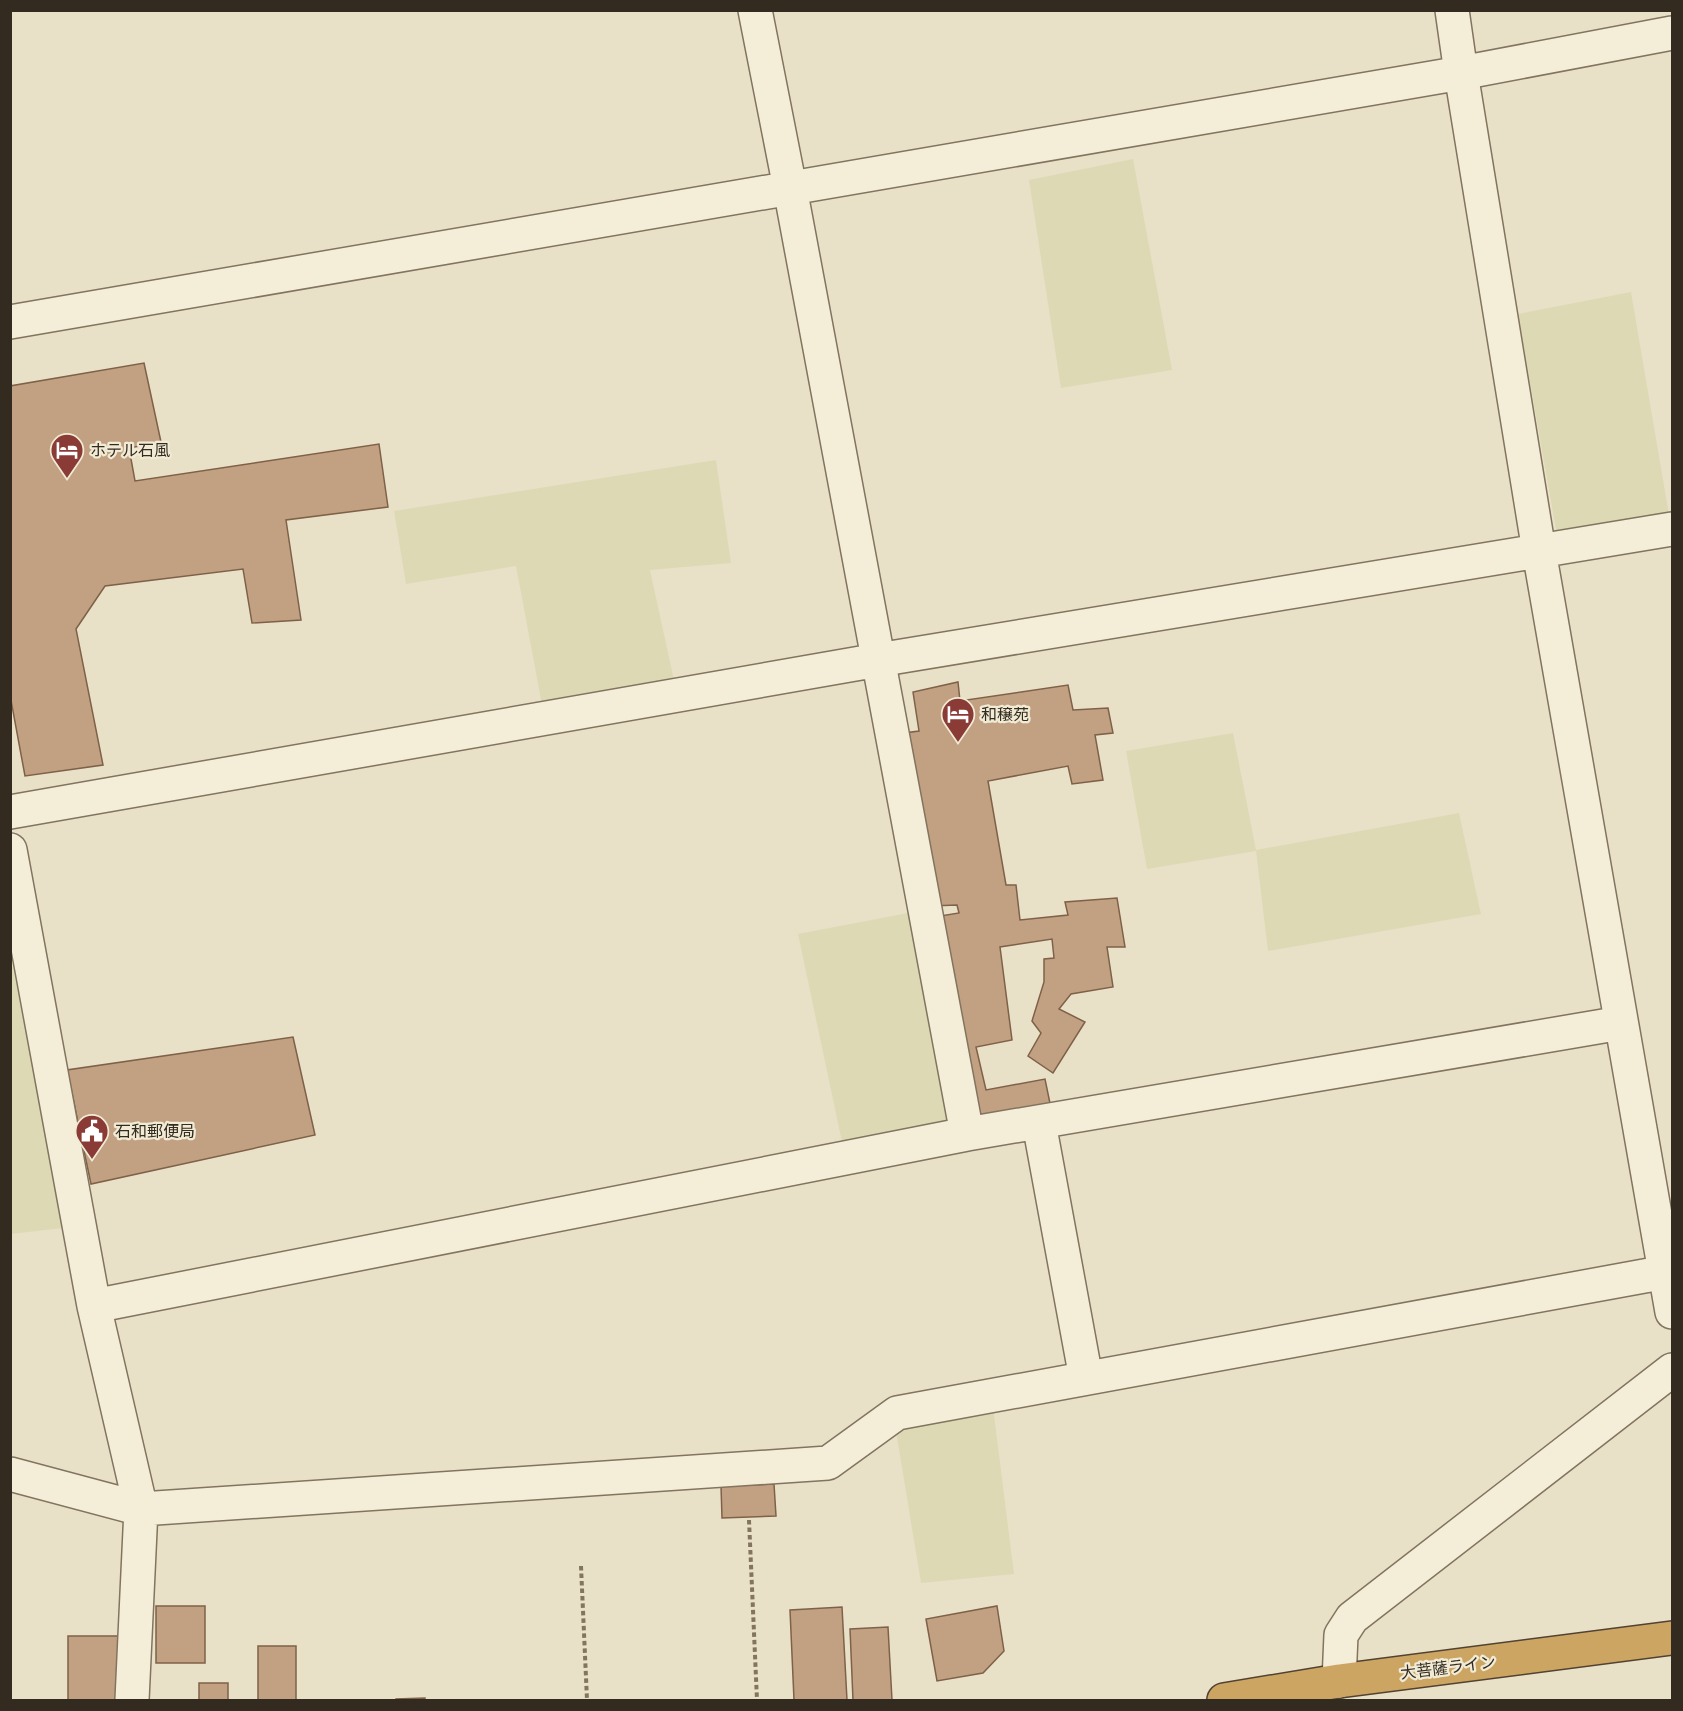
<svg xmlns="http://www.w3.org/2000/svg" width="1683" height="1711" font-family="'Source Serif 4','Noto Sans JP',serif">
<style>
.farmland{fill:#ddd9b5}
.building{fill:#c2a182;stroke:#7e6148;stroke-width:1.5}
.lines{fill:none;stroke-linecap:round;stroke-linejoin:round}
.minor-casing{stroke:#82745f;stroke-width:36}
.highway-casing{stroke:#514232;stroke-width:36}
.path{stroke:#82745f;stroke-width:4;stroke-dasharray:4.5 3;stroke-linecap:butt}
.minor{stroke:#f4eed9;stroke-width:33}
.highway{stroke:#cda563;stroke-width:33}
.labels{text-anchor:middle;stroke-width:4.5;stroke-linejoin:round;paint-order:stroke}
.poi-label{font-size:16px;fill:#342b20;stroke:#f1ebd6;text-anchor:start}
.street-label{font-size:16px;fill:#342b20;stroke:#f1ebd6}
</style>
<rect width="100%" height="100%" fill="#e9e1c7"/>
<path class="farmland" d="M1133,159L1172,370L1061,388L1029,180Z
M1631,292L1669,515L1557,535L1518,314Z
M716,460L731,563L650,570L675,685L542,705L516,566L406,584L394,511Z
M1233,733L1256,850L1459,813L1481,914L1268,951L1256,851L1147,869L1126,751Z
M908,913L949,1123L842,1142L798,934Z
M10,954L32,1058L63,1228L11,1234Z
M993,1407L1014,1574L921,1583L895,1425Z"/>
<path class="building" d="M144,363L161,442L129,448L135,481L379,444L388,507L286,520L301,620L252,623L243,569L105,586L76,629L103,765L25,776L10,695V386Z
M958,682L960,701L1068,685L1073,710L1108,708L1113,733L1095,735L1103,780L1072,784L1068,766L988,781L1006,885H1016L1020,920L1068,915L1065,902L1117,898L1125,947H1107L1113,987L1071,994L1059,1009L1085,1022L1053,1073L1028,1056L1041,1033L1032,1021L1044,982V959L1054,958L1052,939L1000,947L1012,1040L976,1047L986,1090L1045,1079L1052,1113L971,1126L940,916L959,913L957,905L931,906L896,734L919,731L913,692Z
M293,1037L315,1135L91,1184L67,1070Z
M774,1484L776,1516L722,1518L721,1486Z
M156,1606H205V1663H156Z
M997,1606L1004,1651L983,1673L937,1681L926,1619Z
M842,1607L847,1700H794L790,1610Z
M888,1627L892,1700H853L850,1629Z
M68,1636H120V1700H68Z
M258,1646H296V1700H258Z
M199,1683H228V1700H199Z
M425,1698V1700H396V1699Z"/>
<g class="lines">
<defs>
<path id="minor" d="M755,10L790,188L967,1134
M1452,10L1461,73L1539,551L1672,1312
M10,322L1461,73L1672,33
M10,812L878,660L1672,529
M10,850L94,1306L141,1509L132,1700
M1039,1123L1086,1378
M94,1306L967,1134L1621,1023
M10,1474L141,1509L828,1463L897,1413L1666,1272
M1339,1681L1341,1635L1352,1618L1672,1370"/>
<path id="highway" d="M1224,1700L1339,1681L1672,1638"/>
</defs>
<use href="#minor" class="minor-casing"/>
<use href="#highway" class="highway-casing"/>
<path class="path" d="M749,1520L757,1700
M581,1566L587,1700"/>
<use href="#minor" class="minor"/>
<use href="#highway" class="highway"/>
</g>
<defs>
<symbol id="hotel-pin" viewBox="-11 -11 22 30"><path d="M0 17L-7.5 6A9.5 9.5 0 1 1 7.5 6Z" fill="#8a3b36" stroke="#f1ebd6"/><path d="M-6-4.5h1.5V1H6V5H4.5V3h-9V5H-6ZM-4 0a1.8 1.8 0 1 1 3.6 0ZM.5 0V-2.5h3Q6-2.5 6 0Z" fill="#fff"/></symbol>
<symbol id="civic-pin" viewBox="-11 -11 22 30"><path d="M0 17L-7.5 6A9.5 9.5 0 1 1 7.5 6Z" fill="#8a3b36" stroke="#f1ebd6"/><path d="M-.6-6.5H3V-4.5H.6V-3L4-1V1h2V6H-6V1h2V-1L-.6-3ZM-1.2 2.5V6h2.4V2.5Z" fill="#fff"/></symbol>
</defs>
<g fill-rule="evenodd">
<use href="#hotel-pin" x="48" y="431" width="38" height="52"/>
<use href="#hotel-pin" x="939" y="695" width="38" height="52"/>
<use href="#civic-pin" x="73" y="1112" width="38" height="52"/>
</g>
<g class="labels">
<g class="poi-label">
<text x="90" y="456">ホテル石風</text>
<text x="981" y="720">和穣苑</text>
<text x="115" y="1137">石和郵便局</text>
</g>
<g class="street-label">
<text transform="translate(1448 1667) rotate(-7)" y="6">大菩薩ライン</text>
</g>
</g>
<rect width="1683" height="1711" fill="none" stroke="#342b20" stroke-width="24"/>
</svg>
